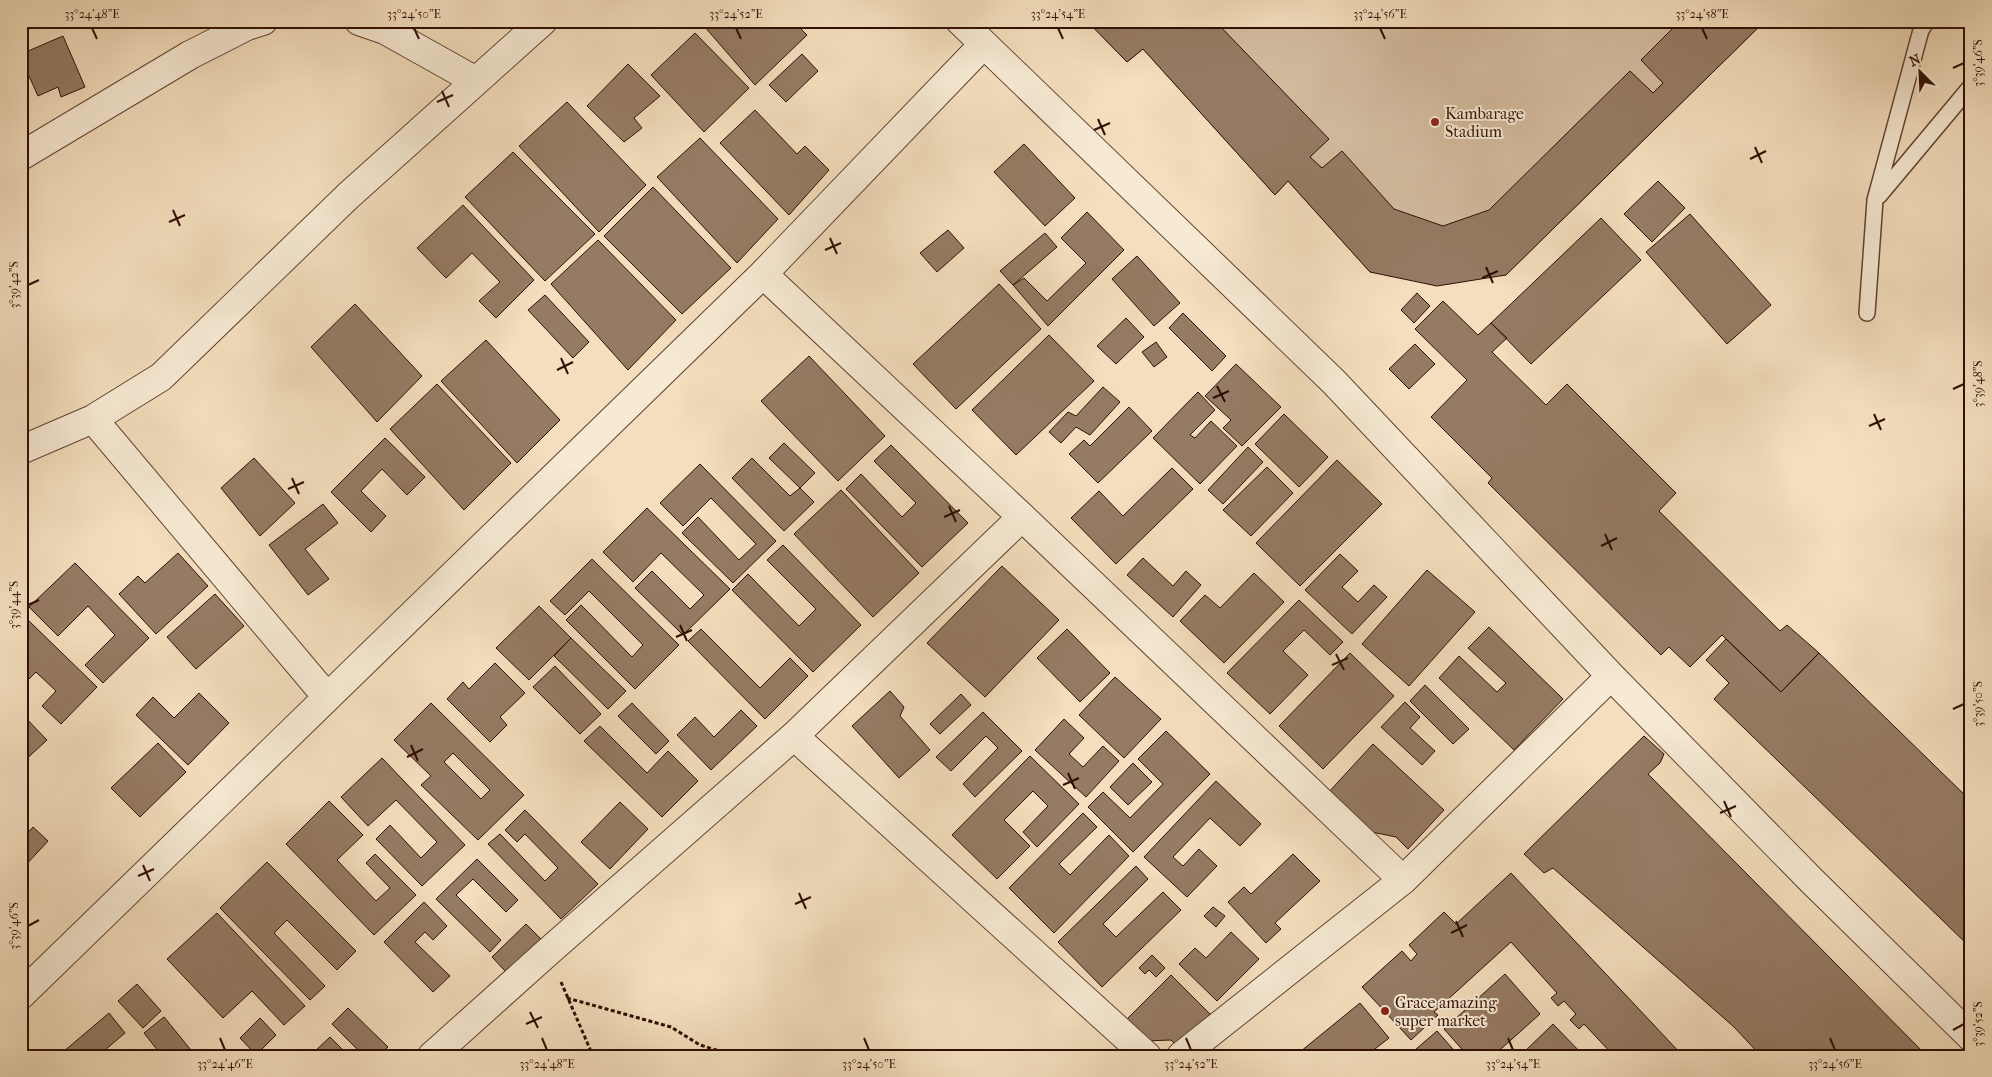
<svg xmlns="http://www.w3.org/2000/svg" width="1992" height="1077" font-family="'IM FELL French Canon',serif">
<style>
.green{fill:#d2bb9e;stroke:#816551}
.building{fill:#957b64;stroke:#300f04;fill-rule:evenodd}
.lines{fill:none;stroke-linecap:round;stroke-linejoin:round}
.lane-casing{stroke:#614332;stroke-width:18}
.street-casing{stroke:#614332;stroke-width:30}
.path{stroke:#300f04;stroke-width:3;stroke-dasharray:4 2.5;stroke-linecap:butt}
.lane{stroke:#f7ead4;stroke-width:15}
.street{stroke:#f7ead4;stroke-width:28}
.ticks{fill:none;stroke:#300f04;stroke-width:2}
.poi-dot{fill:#8f2418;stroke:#f7ead4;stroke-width:2}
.labels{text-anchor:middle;stroke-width:4;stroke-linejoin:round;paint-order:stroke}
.poi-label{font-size:16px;fill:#300f04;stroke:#f7ead4;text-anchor:start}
.neatline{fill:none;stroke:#300f04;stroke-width:2}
.ticks-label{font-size:12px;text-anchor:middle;fill:#300f04}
</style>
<rect width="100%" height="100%" fill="#f3debd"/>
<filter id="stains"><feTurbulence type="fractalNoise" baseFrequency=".004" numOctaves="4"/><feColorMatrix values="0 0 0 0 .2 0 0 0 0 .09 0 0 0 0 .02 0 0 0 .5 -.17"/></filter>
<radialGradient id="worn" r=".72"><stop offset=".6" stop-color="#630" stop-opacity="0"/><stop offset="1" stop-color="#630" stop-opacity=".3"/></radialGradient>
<path class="green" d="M1087,21H1765L1506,275L1370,272L1288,181L1275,195L1143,49L1127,62Z"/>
<path class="building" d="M21,21H50L21,32Z
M710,21H793L807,35L755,85L704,26Z
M1087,21H1215L1329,139L1310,157L1322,168L1342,151L1394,209L1443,226L1489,210L1630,71L1653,93L1663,83L1641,60L1680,21H1765L1506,275L1437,286L1370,272L1288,181L1275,195L1143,49L1127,62Z
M695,33L749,88L704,132L651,75Z
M63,36L85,87L61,97L58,87L38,96L21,58V54Z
M802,54L818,71L786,102L769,85Z
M628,64L660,96L634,118L642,128L624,142L587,106Z
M567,102L646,185L599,232L519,146Z
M755,110L797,154L805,146L829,170L789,215L720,143Z
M700,138L778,219L737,263L657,177Z
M1024,144L1075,198L1045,226L994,172Z
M513,152L595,234L545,281L465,197Z
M1658,181L1685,208L1652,242L1624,214Z
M653,187L731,268L682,314L604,236Z
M463,205L534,280L496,318L479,301L500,282L472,253L446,278L417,248Z
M1087,212L1124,250L1048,326L1013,285L1024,278L1047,301L1086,263L1061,238Z
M1690,214L1771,305L1727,344L1646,252Z
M1601,218L1641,260L1531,364L1491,323Z
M948,230L964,248L937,272L920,253Z
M1045,233L1057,247L1013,285L1000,271Z
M598,240L676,320L628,370L551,284Z
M1137,256L1180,303L1154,326L1112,279Z
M999,284L1041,329L956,409L913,364Z
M1417,293L1430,306L1414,323L1401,310Z
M545,295L589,342L573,358L528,310Z
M1443,301L1478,335L1491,323L1507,338L1492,352L1546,405L1567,384L1676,493L1659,511L1780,631L1787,625L1819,653L1781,692L1722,635L1690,667L1669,647L1661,655L1488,483L1492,478L1431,417L1467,380L1415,329Z
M355,304L422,376L377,422L311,347Z
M1183,313L1226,356L1212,371L1169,328Z
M1126,318L1144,337L1116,364L1097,346Z
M1049,335L1094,381L1016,455L972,410Z
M486,340L560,420L517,463L441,381Z
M1156,342L1167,357L1154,367L1142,352Z
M1415,344L1435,364L1409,389L1389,369Z
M809,356L885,436L838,481L761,401Z
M1236,364L1281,407L1242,446L1223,428L1231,420L1205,396Z
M437,384L511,463L464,510L390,429Z
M1103,387L1120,402L1090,435L1076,427L1061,443L1049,432L1068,412L1076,416Z
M1198,392L1215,410L1190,435L1195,438L1211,421L1237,446L1200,484L1153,438Z
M1129,407L1152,431L1098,483L1069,454L1084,440L1090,446Z
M1284,414L1328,457L1299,487L1255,444Z
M385,438L425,477L407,495L382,469L361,491L386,516L371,532L331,492Z
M784,443L815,473L800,488L769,458Z
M891,445L968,523L922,567L846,489L861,474L902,517L916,503L874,461Z
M1248,447L1263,462L1223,504L1208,490Z
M254,458L295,503L260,536L221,488Z
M752,458L790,496L800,488L814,502L784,531L732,478Z
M1337,460L1382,504L1300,586L1256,543Z
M700,464L776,541L733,583L682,533L698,517L739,560L756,544L711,498L683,526L660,503Z
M1267,467L1293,493L1251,536L1223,510Z
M1172,468L1193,489L1116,564L1071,518L1099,491L1123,516Z
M841,490L919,573L873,617L794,534Z
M323,504L338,523L305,549L329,579L308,595L269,545Z
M647,508L730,589L683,635L635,588L652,571L690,609L704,595L661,553L633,582L603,552Z
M783,545L861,625L813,672L732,590L748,574L799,626L816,609L767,560Z
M178,553L208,586L156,634L119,594L138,576L145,583Z
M1340,554L1358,571L1342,587L1358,602L1374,585L1387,597L1352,634L1305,590Z
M1143,558L1173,586L1186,571L1201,585L1173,617L1127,575Z
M592,559L679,645L635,689L566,620L581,605L632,657L643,645L589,591L565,615L550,601Z
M75,563L149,638L103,683L85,665L115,635L88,606L58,636L29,607Z
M1002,566L1059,620L985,697L927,643Z
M1427,570L1475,612L1409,686L1362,644Z
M1254,573L1284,602L1224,663L1180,621L1205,595L1220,608Z
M215,594L244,626L196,669L167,637Z
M1299,600L1343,642L1330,655L1304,630L1283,651L1308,675L1270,714L1227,673Z
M539,606L571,638L529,680L496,648Z
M27,619L97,687L61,724L42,706L56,691L36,672L21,687V626Z
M1489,627L1563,699L1514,750L1439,678L1459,656L1497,692L1506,683L1468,648Z
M701,629L760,688L790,658L808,676L765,719L688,641Z
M1067,629L1110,673L1080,702L1037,658Z
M571,638L626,691L608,709L554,656Z
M1726,639L1781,692L1819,653L1971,801V948L1714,699L1729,683L1706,660Z
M1350,653L1394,696L1323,769L1279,726Z
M495,663L525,693L500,717L507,725L490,742L447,699L463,682L469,689Z
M555,666L601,714L580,734L533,687Z
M1115,677L1161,719L1124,758L1079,715Z
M1425,685L1469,729L1453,744L1410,701Z
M890,691L904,707L900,716L930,750L899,778L852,726Z
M199,693L229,723L188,765L136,715L153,697L174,718Z
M961,694L971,705L940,734L930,724Z
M1405,702L1420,717L1410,728L1435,751L1422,765L1381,727Z
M431,703L524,795L478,840L421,785L431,776L394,740ZM453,753L490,790L481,799L444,762Z
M632,703L669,741L656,754L618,716Z
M741,710L757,726L711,770L677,735L695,717L714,737Z
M983,712L1022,751L975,797L963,784L998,748L986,736L951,771L936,757Z
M21,713L47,740L21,764Z
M1064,719L1084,738L1069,754L1083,767L1103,746L1119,761L1086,797L1035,750Z
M600,726L647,773L668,751L698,781L662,817L584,741Z
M1166,731L1210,774L1133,852L1088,807L1103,792L1130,818L1163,784L1138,759Z
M1644,736L1664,754L1660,763L1648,774L1927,1056H1761L1734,1027L1553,868L1544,873L1524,854Z
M158,743L186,772L140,817L111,788Z
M1373,744L1444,810L1408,849L1396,837L1367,831L1327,794Z
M1030,756L1079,804L1037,847L1023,832L1048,806L1033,791L1004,820L1030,846L997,879L952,835Z
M382,758L465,845L422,886L376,839L390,825L421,858L437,842L396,800L368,826L341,797Z
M1133,763L1152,782L1128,805L1110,787Z
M1216,781L1261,824L1240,846L1210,818L1173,857L1183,866L1199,849L1217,866L1187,897L1144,857Z
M329,801L363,835L337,860L376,901L390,888L366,863L375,854L416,895L374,935L286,844Z
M620,802L648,829L610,869L581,842Z
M525,810L598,884L561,919L488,844L500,834L545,881L558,868L525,834L517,842L505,830Z
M1083,813L1097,827L1059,864L1070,875L1109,835L1129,856L1054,933L1009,888Z
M33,827L48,841L24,867L21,864V840Z
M1293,854L1320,881L1275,923L1281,929L1266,943L1228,902L1244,887L1251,894Z
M477,859L518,900L506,912L473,879L456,895L501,940L490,952L436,899Z
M267,862L356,951L337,970L287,920L274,933L325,986L310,1000L220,908Z
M1136,866L1148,879L1103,924L1116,937L1163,892L1181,910L1102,987L1058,942Z
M1511,873L1683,1056H1614L1584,1024L1579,1029L1570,1020L1576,1014L1564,1001L1558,1006L1551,998L1557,993L1511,942L1434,1012L1438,1015L1411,1040L1362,987L1402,951L1411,961L1417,954L1409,945L1444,912L1456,924Z
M424,902L447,926L433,940L425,932L415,942L450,976L433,992L384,942Z
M1213,907L1225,916L1216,927L1204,916Z
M217,913L305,1006L284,1025L252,991L223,1018L167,959Z
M526,924L541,939L506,972L492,957Z
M1231,932L1259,959L1217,1001L1179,964L1195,948L1206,958Z
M1152,955L1165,968L1156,977L1149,970L1145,974L1139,968Z
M1505,974L1540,1014L1493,1056H1468L1444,1029Z
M1171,975L1210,1014L1178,1047L1171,1040L1145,1041L1125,1021Z
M137,984L161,1011L143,1028L118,1001Z
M1360,1003L1389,1038L1366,1056H1295Z
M348,1008L388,1047L379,1056H364L332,1024Z
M109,1013L125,1033L98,1056H67L63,1052Z
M164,1017L195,1055L194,1056H162L144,1033Z
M260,1018L276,1035L256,1055L240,1038Z
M1553,1024L1584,1056H1520Z
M1437,1031L1459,1056H1408Z
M330,1037L349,1056H316L313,1053Z"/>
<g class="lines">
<defs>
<path id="lane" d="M1879,196L1971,86
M1867,313L1875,200L1921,30L1927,21"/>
<path id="street" d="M359,21L385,30L476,81
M960,21L1334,382L1611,676L1811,880L1971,1037
M21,156L190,55L247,26L263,21
M763,274L1022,517L1403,880
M93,419L327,697
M21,450L93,419L161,377L348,196L543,21
M794,736L1147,1056
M21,995L763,274L983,45
M432,1056L549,951L794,736L1022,517
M1181,1056L1403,880L1611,676"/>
</defs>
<use href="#lane" class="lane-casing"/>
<use href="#street" class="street-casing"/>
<path class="path" d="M561,982L593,1056
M567,998L671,1027L700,1045L726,1053L749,1056"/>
<use href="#lane" class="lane"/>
<use href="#street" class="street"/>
</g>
<path class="ticks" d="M92,28L97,39M414,28L419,39M736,28L741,39M1058,28L1063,39M1380,28L1385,39M1702,28L1707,39M1953,68L1964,63M442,91L449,107M437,102L453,95M1098,119L1105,135M1094,130L1110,123M1755,147L1762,163M1750,159L1766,151M173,210L180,226M169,222L185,215M830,238L837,254M825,250L841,243M1486,267L1493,283M1482,278L1498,271M28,285L39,280M561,358L568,374M557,370L573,362M1217,386L1225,402M1953,389L1964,384M1213,398L1229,391M1874,414L1881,430M1869,426L1885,419M292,478L299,494M288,489L304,482M949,506L956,522M944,517L960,510M1605,534L1612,550M1601,546L1617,538M28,605L39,600M680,625L687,641M676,637L692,630M1336,654L1344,670M1332,665L1348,658M1953,709L1964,704M411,745L418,761M407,757L423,749M1068,773L1075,789M1063,785L1079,778M1724,801L1731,817M1720,813L1736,806M143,865L150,881M138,876L154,869M799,893L806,909M795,904L811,897M1456,921L1463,937M28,926L39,920M1451,933L1467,925M530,1012L538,1028M526,1024L542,1017M1953,1030L1964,1024M220,1038L225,1050M542,1038L547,1050M864,1038L869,1050M1186,1038L1191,1050M1508,1038L1513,1050M1830,1038L1835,1050"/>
<g class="poi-dot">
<circle cx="1435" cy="122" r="5"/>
<circle cx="1385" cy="1011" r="5"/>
</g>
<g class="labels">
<g class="poi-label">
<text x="1445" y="119">Kambarage<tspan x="1445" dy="18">Stadium</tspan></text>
<text x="1395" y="1008">Grace amazing<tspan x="1395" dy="18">super market</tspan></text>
</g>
</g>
<rect width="1992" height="1077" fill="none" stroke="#f3debd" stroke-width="55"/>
<g transform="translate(1920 72) rotate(336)" stroke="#f7ead4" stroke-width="4" paint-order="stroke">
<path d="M0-4L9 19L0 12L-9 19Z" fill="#300f04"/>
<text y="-8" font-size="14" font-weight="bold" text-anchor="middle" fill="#300f04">N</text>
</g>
<rect x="28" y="28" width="1936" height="1022" class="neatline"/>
<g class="ticks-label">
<text x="92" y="18">33°24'48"E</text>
<text x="414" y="18">33°24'50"E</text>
<text x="736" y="18">33°24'52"E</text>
<text x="1058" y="18">33°24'54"E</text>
<text x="1380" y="18">33°24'56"E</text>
<text x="1702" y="18">33°24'58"E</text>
<text transform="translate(1978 63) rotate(-90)" y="4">3°39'46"S</text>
<text transform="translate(14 285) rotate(-90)" y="4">3°39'42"S</text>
<text transform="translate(1978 384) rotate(-90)" y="4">3°39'48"S</text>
<text transform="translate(14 605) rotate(-90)" y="4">3°39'44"S</text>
<text transform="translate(1978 704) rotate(-90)" y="4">3°39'50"S</text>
<text transform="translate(14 926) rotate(-90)" y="4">3°39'46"S</text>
<text transform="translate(1978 1024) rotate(-90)" y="4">3°39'52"S</text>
<text x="225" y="1068">33°24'46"E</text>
<text x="547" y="1068">33°24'48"E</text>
<text x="869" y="1068">33°24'50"E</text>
<text x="1191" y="1068">33°24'52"E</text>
<text x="1513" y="1068">33°24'54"E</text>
<text x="1835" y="1068">33°24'56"E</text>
</g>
<rect width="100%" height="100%" filter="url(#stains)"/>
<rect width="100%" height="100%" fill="url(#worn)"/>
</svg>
